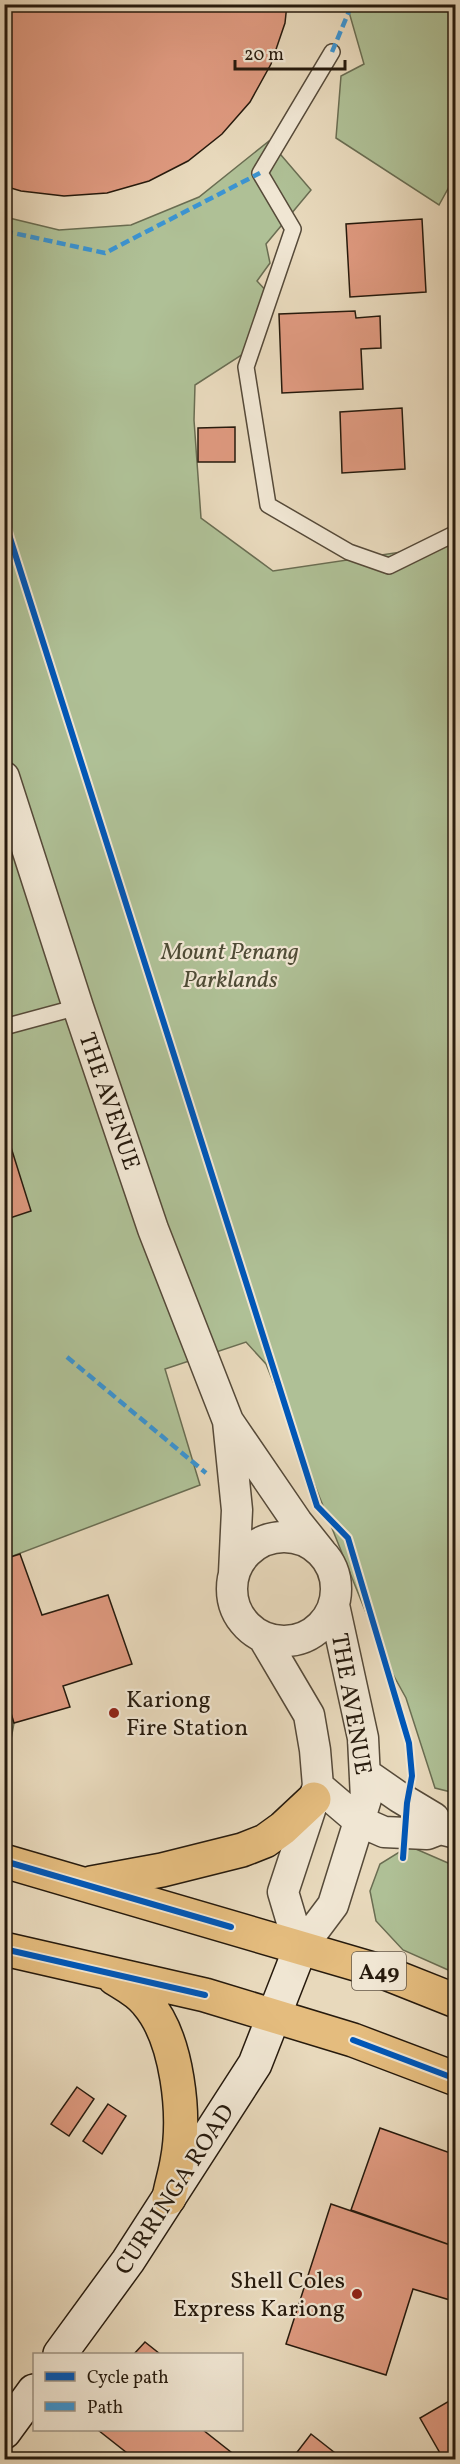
<svg xmlns="http://www.w3.org/2000/svg" width="460" height="2464" font-family="Vollkorn,serif">
<style>
.green{fill:#afc096;stroke:#6a6d52;stroke-width:1.5}
.building{fill:#de997f;stroke:#261a0d;stroke-width:1.5}
.lines{fill:none;stroke-linecap:round;stroke-linejoin:round}
.lane-casing{stroke:#564a39;stroke-width:18}
.street-casing{stroke:#564a39;stroke-width:33}
.secondary-casing{stroke:#261a0d;stroke-width:36}
.highway-casing{stroke:#261a0d;stroke-width:36}
.lane{stroke:#f0e6d3;stroke-width:15}
.street{stroke:#f0e6d3;stroke-width:30}
.secondary{stroke:#f0e6d3;stroke-width:33}
.highway{stroke:#e4bc7e;stroke-width:33}
.quiet{stroke:#3b94d2;stroke-width:4.5;stroke-dasharray:9 4.5;stroke-linecap:butt}
.cycleway-casing{stroke:#f0e6d3;stroke-width:10}
.cycleway{stroke:#0057b8;stroke-width:6}
.poi-dot{fill:#8f2418;stroke:#f0e6d3;stroke-width:2}
.labels{text-anchor:middle;stroke-width:4.5;stroke-linejoin:round;paint-order:stroke}
.shield{fill:#f0e6d3;stroke:#635748;stroke-width:1.5}
.shield-label{font-size:22px;font-weight:bold;fill:#261a0d}
.park-label{font-size:24px;font-style:italic;fill:#4f4c36;stroke:#f0e6d3}
.street-label{font-size:24px;fill:#261a0d;stroke:#f0e6d3}
.poi-label{font-size:24px;fill:#261a0d;stroke:#f0e6d3;text-anchor:start}
</style>
<rect width="100%" height="100%" fill="#e8d9bc"/>
<filter id="stains"><feTurbulence type="fractalNoise" baseFrequency=".00333" numOctaves="4"/><feColorMatrix values="0 0 0 0 .2 0 0 0 0 .09 0 0 0 0 .02 0 0 0 .5 -.17"/></filter>
<radialGradient id="worn" r=".72"><stop offset=".6" stop-color="#630" stop-opacity="0"/><stop offset="1" stop-color="#630" stop-opacity=".3"/></radialGradient>
<path class="green" d="M347,5H455V176L439,205L336,138L341,76L364,64Z
M269,141L311,190L266,244L270,263L257,281L269,294L257,345L195,385L194,420L201,518L273,571L455,544V1793L435,1788L406,1698L385,1660L266,1364L246,1342L165,1369L200,1485L5,1559V217L59,230L131,225L199,197Z
M5,1690L14,1723L5,1771Z
M409,1846L455,1866V1973L403,1950L376,1921L370,1891L380,1864Z"/>
<path class="building" d="M4,4H287L285,23L271,64L250,102L222,134L188,161L149,181L107,193L64,196L21,191L4,186Z
M422,219L426,292L350,297L346,224Z
M355,311L356,318L380,316L381,348L361,349L363,389L282,393L279,314Z
M402,408L405,469L342,473L340,412Z
M235,427V462H198V428Z
M4,1125L31,1211L4,1220Z
M20,1554L42,1615L108,1595L132,1664L63,1686L70,1707L14,1723L4,1690V1559Z
M77,2087L94,2099L69,2136L51,2124Z
M108,2104L126,2116L102,2154L83,2141Z
M380,2128L456,2155V2247L351,2210Z
M331,2204L456,2247V2282L450,2300L413,2289L386,2375L286,2344Z
M145,2342L160,2354H134Z
M456,2397V2460H444L420,2418Z
M98,2430H203L241,2460H136Z
M311,2434L344,2460H291Z"/>
<g class="lines">
<defs>
<path id="lane" d="M332,52L260,173L293,229L246,367L268,505L349,552L389,566L456,533
M4,1027L78,1007"/>
<path id="street" d="M4,777L78,1007L153,1229L228,1421L297,1522L321,1552
M228,1421L237,1510L234,1573
M232 1589a52 52 0 1 1 104 0a52 52 0 1 1-104 0Z
M263,1637L309,1715L315,1750L318,1786L283,1892L300,1949
M366,1774L399,1797L434,1818L440,1829
M318,1786L359,1821L384,1832L427,1834L440,1829L456,1833
M300,1949L333,1905L366,1799L363,1738L334,1605"/>
<path id="secondary" d="M60,2354L128,2261L255,2064L300,1949
M4,2432L34,2391"/>
<path id="highway" d="M4,1861L383,1972L456,2001
M91,1883L162,1870L242,1850L265,1841L283,1828L314,1799
M4,1949L205,1995L353,2040L456,2079
M114,1978C125,1985 139,1992 147,2003C178,2039 186,2116 177,2162C175,2174 171,2186 169,2198"/>
</defs>
<use href="#lane" class="lane-casing"/>
<use href="#street" class="street-casing"/>
<use href="#secondary" class="secondary-casing"/>
<use href="#highway" class="highway-casing"/>
<use href="#lane" class="lane"/>
<use href="#street" class="street"/>
<use href="#secondary" class="secondary"/>
<use href="#highway" class="highway"/>
<path class="quiet" d="M332,52L352,4
M4,231L105,253L260,173
M67,1357L206,1473"/>
<defs>
<path id="cycleway" d="M4,519L317,1506L348,1538L409,1743L412,1776L407,1803L403,1858
M4,1861L231,1927
M4,1949L205,1995
M353,2040L456,2079"/>
</defs>
<use href="#cycleway" class="cycleway-casing"/>
<use href="#cycleway" class="cycleway"/>
</g>
<g class="poi-dot">
<circle cx="114" cy="1713" r="6"/>
<circle cx="357" cy="2294" r="6"/>
</g>
<g class="labels">
<rect class="shield" x="352" y="1952" width="54" height="38" rx="4.5"/>
<g class="shield-label">
<text x="379" y="1979">A49</text>
</g>
<g class="park-label">
<text x="230" y="959">Mount Penang<tspan x="230" dy="28">Parklands</tspan></text>
</g>
<g class="street-label">
<text transform="translate(110 1101) rotate(71)" y="8">THE AVENUE</text>
<text transform="translate(352 1704) rotate(80)" y="8">THE AVENUE</text>
<text transform="translate(174 2189) rotate(-57)" y="8">CURRINGA ROAD</text>
</g>
<g class="poi-label">
<text x="126" y="1707">Kariong<tspan x="126" dy="28">Fire Station</tspan></text>
<text x="345" y="2288" text-anchor="end">Shell Coles<tspan x="345" dy="28">Express Kariong</tspan></text>
</g>
</g>
<rect width="460" height="2464" fill="none" stroke="#e8d9bc" stroke-width="24"/>
<rect x="6" y="6" width="448" height="2452" fill="none" stroke="#261a0d" stroke-width="3"/>
<rect x="12" y="12" width="436" height="2440" fill="none" stroke="#261a0d" stroke-width="1.5"/>
<rect x="33" y="2353" width="210" height="78" fill="#f0e6d3" stroke="#9f9484" stroke-width="1.5"/>
<rect x="45" y="2372" width="30" height="9" fill="#0057b8" stroke="#9f9484" stroke-width="1.5"/>
<text x="87" y="2383" font-size="18" fill="#261a0d">Cycle path</text>
<rect x="45" y="2402" width="30" height="9" fill="#3b94d2" stroke="#9f9484" stroke-width="1.5"/>
<text x="87" y="2413" font-size="18" fill="#261a0d">Path</text>
<path d="M235 60v9h110v-9" fill="none" stroke="#261a0d" stroke-width="3"/>
<text x="244" y="60" font-size="18" fill="#261a0d" stroke="#f0e6d3" stroke-width="4.5" paint-order="stroke">20 m</text>
<rect width="100%" height="100%" filter="url(#stains)"/>
<rect width="100%" height="100%" fill="url(#worn)"/>
</svg>
